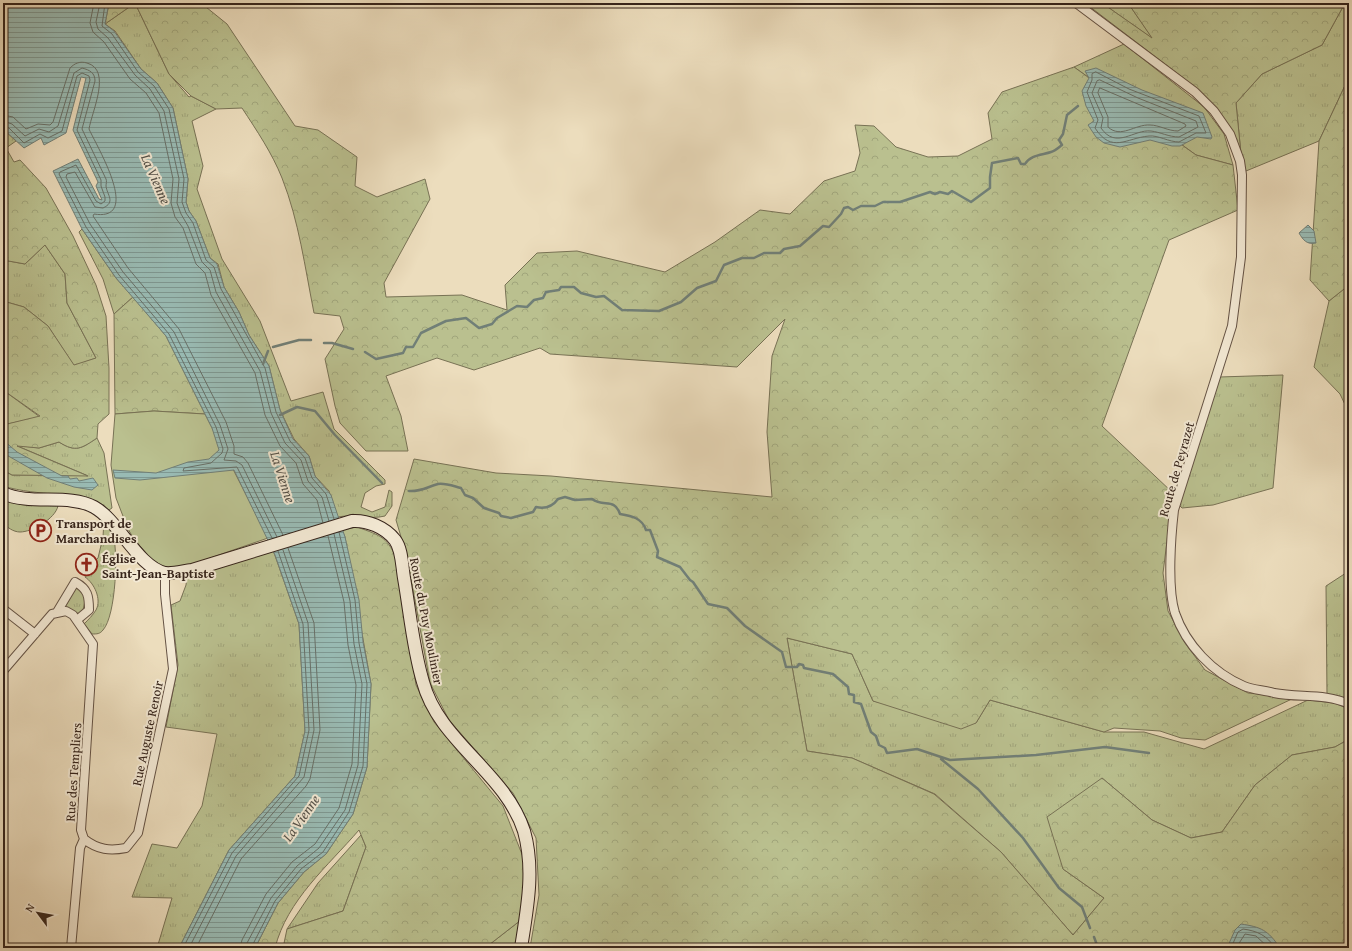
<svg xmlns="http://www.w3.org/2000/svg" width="1352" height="951" font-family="'Gentium Book Plus',serif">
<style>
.grass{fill:url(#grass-tufts);stroke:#787255}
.forest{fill:url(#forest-crowns);stroke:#787255}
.park{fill:#bac08f;stroke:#787255}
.water{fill:url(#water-rules);stroke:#717f77}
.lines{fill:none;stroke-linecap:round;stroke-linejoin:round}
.shore{stroke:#687068;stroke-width:1}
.stream{stroke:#717f77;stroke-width:2.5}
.minor-casing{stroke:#645244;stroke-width:10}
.secondary-casing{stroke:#36241b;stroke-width:14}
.minor{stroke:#f3e9d4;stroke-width:8}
.secondary{stroke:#f3e9d4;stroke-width:12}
.labels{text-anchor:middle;stroke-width:4;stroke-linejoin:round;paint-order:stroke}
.street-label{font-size:13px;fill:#36241b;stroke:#f3e9d4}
.poi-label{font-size:13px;font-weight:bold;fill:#36241b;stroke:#f3e9d4;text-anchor:start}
.water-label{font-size:14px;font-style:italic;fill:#545149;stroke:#f3e9d4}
</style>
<defs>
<pattern id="grass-tufts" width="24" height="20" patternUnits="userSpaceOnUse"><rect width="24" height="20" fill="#bac08f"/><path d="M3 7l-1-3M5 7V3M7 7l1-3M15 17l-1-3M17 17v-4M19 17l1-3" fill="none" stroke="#a0a57b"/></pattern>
<pattern id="forest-crowns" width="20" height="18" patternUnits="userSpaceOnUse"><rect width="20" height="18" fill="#bac08f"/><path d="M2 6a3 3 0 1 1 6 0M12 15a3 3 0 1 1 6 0" fill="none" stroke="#a0a57b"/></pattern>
<pattern id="water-rules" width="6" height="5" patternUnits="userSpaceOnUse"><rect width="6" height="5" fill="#99bbb4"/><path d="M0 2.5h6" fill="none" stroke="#7e9892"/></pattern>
</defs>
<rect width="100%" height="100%" fill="#ecddbd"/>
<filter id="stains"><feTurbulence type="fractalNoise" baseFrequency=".005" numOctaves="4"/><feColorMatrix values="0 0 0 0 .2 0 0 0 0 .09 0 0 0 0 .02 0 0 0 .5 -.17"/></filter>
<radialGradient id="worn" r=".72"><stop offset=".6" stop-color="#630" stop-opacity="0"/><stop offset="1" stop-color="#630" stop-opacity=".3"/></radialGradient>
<path class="grass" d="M135,3L169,74L189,97L191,96L216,109L192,121L203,166L197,189L222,259L260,321L291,401L323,392L334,429L385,480V484L376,486L365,493L361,507L372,512L385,507L389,490L392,492V506L385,516C369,520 354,514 337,517L329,491L315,476L309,456L294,439L280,410L269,366L249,335L239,312L224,287L218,264L210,258L196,221L189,211L186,202L188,179L173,108L157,83L141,69L115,31L105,24Z
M1102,3H1128L1153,39Z
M1345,3H1349V77L1319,141L1246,171L1241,154L1236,103L1262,74L1322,45Z
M1124,44L1204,107L1224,134L1233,165L1196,155L1074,67Z
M82,229L116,278L133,297L114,314L103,279L79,232Z
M45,245L65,274L67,303L96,358L74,366L48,326L24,307L3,301V260L25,264Z
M1349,285V413L1340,394L1314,367L1329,301Z
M1283,375L1273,488L1213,505L1182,508L1179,505L1219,377Z
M3,390L40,417L3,425Z
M97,438L104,453L112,508L109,510C76,490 39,497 3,486V470L12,475H86L15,445L39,448L59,442C76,453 82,448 97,438Z
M3,497L54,504L58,506C55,519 32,532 20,532C13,532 7,527 3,523Z
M104,520C106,523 110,527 112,530C119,548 116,616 103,630C100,634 97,634 92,634L84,624C88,620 93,615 96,610C102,599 94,583 85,577L87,573L89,574L91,566L94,565L93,563L98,558L103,537Z
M273,550L299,624L305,731L295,776L229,850L179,948H157L172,898L132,897L152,844L177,848L202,806L217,734L166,727L178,665L171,605L180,601L186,585L187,577Z
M1349,571V702L1327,695L1326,586Z
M76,587L82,590L86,596L83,610L79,614L65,607Z
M787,638L852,654L873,701L976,723L990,700L1104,732H1144L1204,749L1308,700L1334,703L1349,709V739L1335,747L1292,755L1255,785L1222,832L1191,838L1152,820L1102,778L1063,869L1104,898L1073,935L1001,852L935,794L852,758L807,751Z
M361,835L366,847L343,911L287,929L318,883Z
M521,920L516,948H485Z"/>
<path class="forest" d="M109,3H201L227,24L295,126L318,130L357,157L355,186L377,197L425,179L430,199L384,283L386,297L462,295L507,310L505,285L537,253L577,251L665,272L715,242L760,210L790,214L824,181L855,171L860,153L855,125L874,126L896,147L928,157L958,156L992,139L988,113L1002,92L1074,67L1196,155L1233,165L1238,210L1169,240L1102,426L1173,493L1163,573L1168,611L1185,643L1205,670L1248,693L1294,698L1205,740L1181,738L1160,731L1114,728L1104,732L990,700L976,723L961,729L873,701L852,654L787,638L807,751L852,758L934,794L1001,852L1073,935L1104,898L1063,869L1047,817L1102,778L1152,820L1191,838L1222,832L1255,785L1292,755L1335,747L1349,739V948H530L539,895L536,838L513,793L449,720L430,683L407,557L396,520L414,459L496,473L551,476L772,497L767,432L772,356L785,319L737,367L550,354L540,348L474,370L437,358L386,376L401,416L408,451H366L340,423L335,406L325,359L344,329L340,316L314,313C305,268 299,221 282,178C272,153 257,131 242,108L216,109L191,96L169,74L135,3L105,24Z
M1085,3H1102L1152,38L1128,3H1345L1322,45L1262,74L1236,103L1241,154L1230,127L1213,105L1195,87Z
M1349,77V285L1329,301L1310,280L1319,141Z
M3,129L16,141L6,148L14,162L20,160L46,188L73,236L96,285L106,316L109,368V414L98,424L97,438C82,448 76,453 59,442L39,448L17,446L88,476L12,475L3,470V425L40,416L3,390V301L24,307L48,326L74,365L96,358L67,303L65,274L45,245L25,264L3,260Z
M133,297L166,336L205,414L154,411L115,414L114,314Z
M357,527C382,536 388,537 398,563L416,685L434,722L503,806L525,862L521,920L485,948H283L287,929L343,911L366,847L359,830C328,866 287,900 275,948H255L278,903L304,872L326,854L353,814L367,767L371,684L345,537L342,530Z"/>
<path class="park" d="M154,411L205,414L268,538L184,567H164L151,559L134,539L128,529L116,498L111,465L115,414Z"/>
<path class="water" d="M3,3H109L105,24L114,31L141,69L157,83L173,108L188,179L186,202L189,211L196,221L210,258L217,264L224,287L239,312L249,335L269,366L280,410L293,439L309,456L315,476L331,495L345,537L359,600L363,642L371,684L367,767L353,814L326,854L304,872L278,903L255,948H179L229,850L295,776L305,731L299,624L275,555L234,470L140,480L115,478L113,470L156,473L188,462L209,459L219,450L212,428L166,336L116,278L82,229L53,171L78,159L99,199L102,200L96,186L98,182L73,130L86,78L81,77L66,133L44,145L41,138L24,148L3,129Z
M1096,68L1142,90L1203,113L1212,137L1211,139L1197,137L1180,146H1172L1150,140L1120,147L1104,143L1096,137L1088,125L1094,121L1086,106L1082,91L1089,78L1085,71Z
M1308,225L1314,231L1316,243C1307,245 1303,240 1299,233Z
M3,440L17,452L62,476H68L70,479L77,478L79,481L93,478L98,485L92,490L74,487L47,478L3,453Z
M1241,924C1261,927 1268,930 1280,948H1227L1235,930Z"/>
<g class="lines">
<path class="shore" d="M94,3L90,23L93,32L104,42L130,79L146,93L159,113L173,179L171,203L175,217L183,228L196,264L205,273L211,295L255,373L265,415L280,446L296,463L303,484L317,500L323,523
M100,3L96,22L98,29L108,38L135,75L150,89L164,111L179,179L177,203L181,214L188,226L202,262L210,270L216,292L260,371L271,413L285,443L301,460L308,481L322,497L329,521
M105,3L102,26L112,34L138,72L154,86L169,109L184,179L182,202L186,213L193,223L206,260L214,267L221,289L265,368L276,412L290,441L305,458L312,478L326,494L334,519
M1096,72L1129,89L1199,116L1206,133H1196L1179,142C1169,142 1158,135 1149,136C1126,138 1112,154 1095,128L1098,120L1087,92L1092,80V74Z
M1100,80L1138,98L1196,121L1198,127L1179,137C1169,137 1160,132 1151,131C1134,129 1116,150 1101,128L1103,118L1092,93L1097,81Z
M1100,88L1185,124L1186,126L1178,131C1168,131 1159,125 1150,125C1135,124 1121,139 1108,127V117L1098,93Z
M3,115L13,117L26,129L38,124L50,125L53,122L70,68C75,63 80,61 87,63C112,70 92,111 89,129C96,145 143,222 94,214L93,216L128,268L179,329L226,422L234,446V454L243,457L248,463L283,535
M3,121L12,124L25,136L39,129L49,132L58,126L74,73L82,68C90,70 95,73 95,81L82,129L106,179C107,181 106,184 106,186C107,195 116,202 103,208L95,207L75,172L67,174L66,177L90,224L123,272L174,332L220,425L228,449L224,460L236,461L242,465L277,537
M3,126L9,128L24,143L40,134L48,138L62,131L77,76L82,73L89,76L90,80L77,130L101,180V186L105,197V201L101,204L96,201L76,165L60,172L59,174L86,227L119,275L169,334L216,427L223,449L222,453L211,463L184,468L183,471L237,467L272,538
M183,948L232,853L299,776L309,730L303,624L278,551
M189,948L236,856L304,777L314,730L308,623L283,550
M196,948L241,859L306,786L310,779L320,730L314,623L288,548
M240,948L242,940L266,894L292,862L315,844L339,808L352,764L356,685L348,645L344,602L328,536
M246,948L247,943L271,898L297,866L319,848L345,810L358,765L362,684L354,644L350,601L334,534
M251,948L275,901L301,869L323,852L349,812L363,766L367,684L359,643L355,600L339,532
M1231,948L1238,932L1243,929C1257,931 1267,935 1275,948
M1236,948L1245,934L1256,936L1269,948"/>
<path class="stream" d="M324,343H332L353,349
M273,347L299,340H311
M365,352L376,359L403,353L406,347H413L421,333L446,321L466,318L479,328L492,324L497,318L517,306L527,307L534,300L543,298L546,292L559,290L561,287H574L581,293L596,297L604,296L622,310L659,311L681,302L697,288L716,281L724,265L742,258H754L764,253H780L784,249L800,246L823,226L829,227L841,214L844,208L848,207L853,210L861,206H875L883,202H900L930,192L935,194L940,192L948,194L952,191L971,202L990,188V177L992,163L1018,158L1021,164H1025C1030,155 1042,155 1051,152C1055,151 1058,148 1062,145L1059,140L1063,134L1067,115L1078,106
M263,364L268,351
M280,415L297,407L315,411L335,435L382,483
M409,491C420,492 427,487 438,484C446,483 453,486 461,488L465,495L473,498L484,508L499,513L501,516L511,518L533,512L536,507C545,509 553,506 558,499L565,497L575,500L592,499C604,508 614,497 620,514C632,516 642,518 646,530H650L658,551L657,557L680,567L690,580L693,582L708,604L727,608L745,626L782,652L786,667H797L799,664L803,665L804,668L833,674L848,687L849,694L854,695V702L861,704L871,732L876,736L879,745L885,748L887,753L917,749L950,760L1036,755L1105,747L1149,753
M941,759L978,789L1023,838L1059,888L1082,907L1090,928
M1094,937L1097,945L1102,948"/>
<defs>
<path id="minor" d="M1076,3L1195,92L1214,111L1230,134L1240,161L1242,175L1241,257L1232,326L1174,510C1171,536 1167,587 1175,613C1186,645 1213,673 1244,686C1253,690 1265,690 1274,693C1299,698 1325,693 1349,704
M3,609L35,634
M57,612L75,582C88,589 89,596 89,610L77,620
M3,671L52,614L66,611L73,615L93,644L81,830L84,839L80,848L71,948
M84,839C98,850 110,851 126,848L138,833L173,669L165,594V573"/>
<path id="secondary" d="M3,493C30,506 68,493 94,507C118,520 138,567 165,573C174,574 183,571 192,570L352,521C367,520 385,527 395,540C402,549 402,566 404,578C410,612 413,649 423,682C439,742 505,772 524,831C535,870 527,909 521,948"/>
</defs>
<use href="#minor" class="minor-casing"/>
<use href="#secondary" class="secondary-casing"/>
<use href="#minor" class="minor"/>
<use href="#secondary" class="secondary"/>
</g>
<defs>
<symbol id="parking-ring" viewBox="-11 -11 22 22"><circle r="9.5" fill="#f3e9d4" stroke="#8f2418" stroke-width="1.5"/><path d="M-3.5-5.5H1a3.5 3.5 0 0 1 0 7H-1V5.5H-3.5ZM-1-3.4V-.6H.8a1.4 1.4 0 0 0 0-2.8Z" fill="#8f2418"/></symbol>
<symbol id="church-ring" viewBox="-11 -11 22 22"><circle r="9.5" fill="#f3e9d4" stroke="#8f2418" stroke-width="1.5"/><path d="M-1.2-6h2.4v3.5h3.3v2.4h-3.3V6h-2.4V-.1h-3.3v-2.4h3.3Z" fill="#8f2418"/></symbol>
</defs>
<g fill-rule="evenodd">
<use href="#parking-ring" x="28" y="518" width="25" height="25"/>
<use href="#church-ring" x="74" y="552" width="25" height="25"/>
</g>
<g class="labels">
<g class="street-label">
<text transform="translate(1176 469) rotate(-74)" y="5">Route de Peyrazet</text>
<text transform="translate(427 621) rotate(79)" y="5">Route du Puy Moulinier</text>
<text transform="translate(147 733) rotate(-78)" y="5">Rue Auguste Renoir</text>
<text transform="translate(73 772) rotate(-86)" y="5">Rue des Templiers</text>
</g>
<g class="poi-label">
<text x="56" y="528">Transport de<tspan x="56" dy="15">Marchandises</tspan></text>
<text x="102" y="563">Église<tspan x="102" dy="15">Saint-Jean-Baptiste</tspan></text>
</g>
<g class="water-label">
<text transform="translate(156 179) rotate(66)" y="5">La Vienne</text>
<text transform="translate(283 477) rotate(72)" y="5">La Vienne</text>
<text transform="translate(301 818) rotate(-55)" y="5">La Vienne</text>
</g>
</g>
<rect width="1352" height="951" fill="none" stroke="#ecddbd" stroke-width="16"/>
<rect x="4" y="4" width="1344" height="943" fill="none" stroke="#36241b" stroke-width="2"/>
<rect x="8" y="8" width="1336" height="935" fill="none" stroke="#36241b"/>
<g transform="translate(38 913) rotate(302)" stroke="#f3e9d4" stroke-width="3" paint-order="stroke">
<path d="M0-3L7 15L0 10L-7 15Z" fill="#36241b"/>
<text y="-6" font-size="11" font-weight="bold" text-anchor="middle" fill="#36241b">N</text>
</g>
<rect width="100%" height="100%" filter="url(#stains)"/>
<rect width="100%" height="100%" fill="url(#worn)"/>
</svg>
